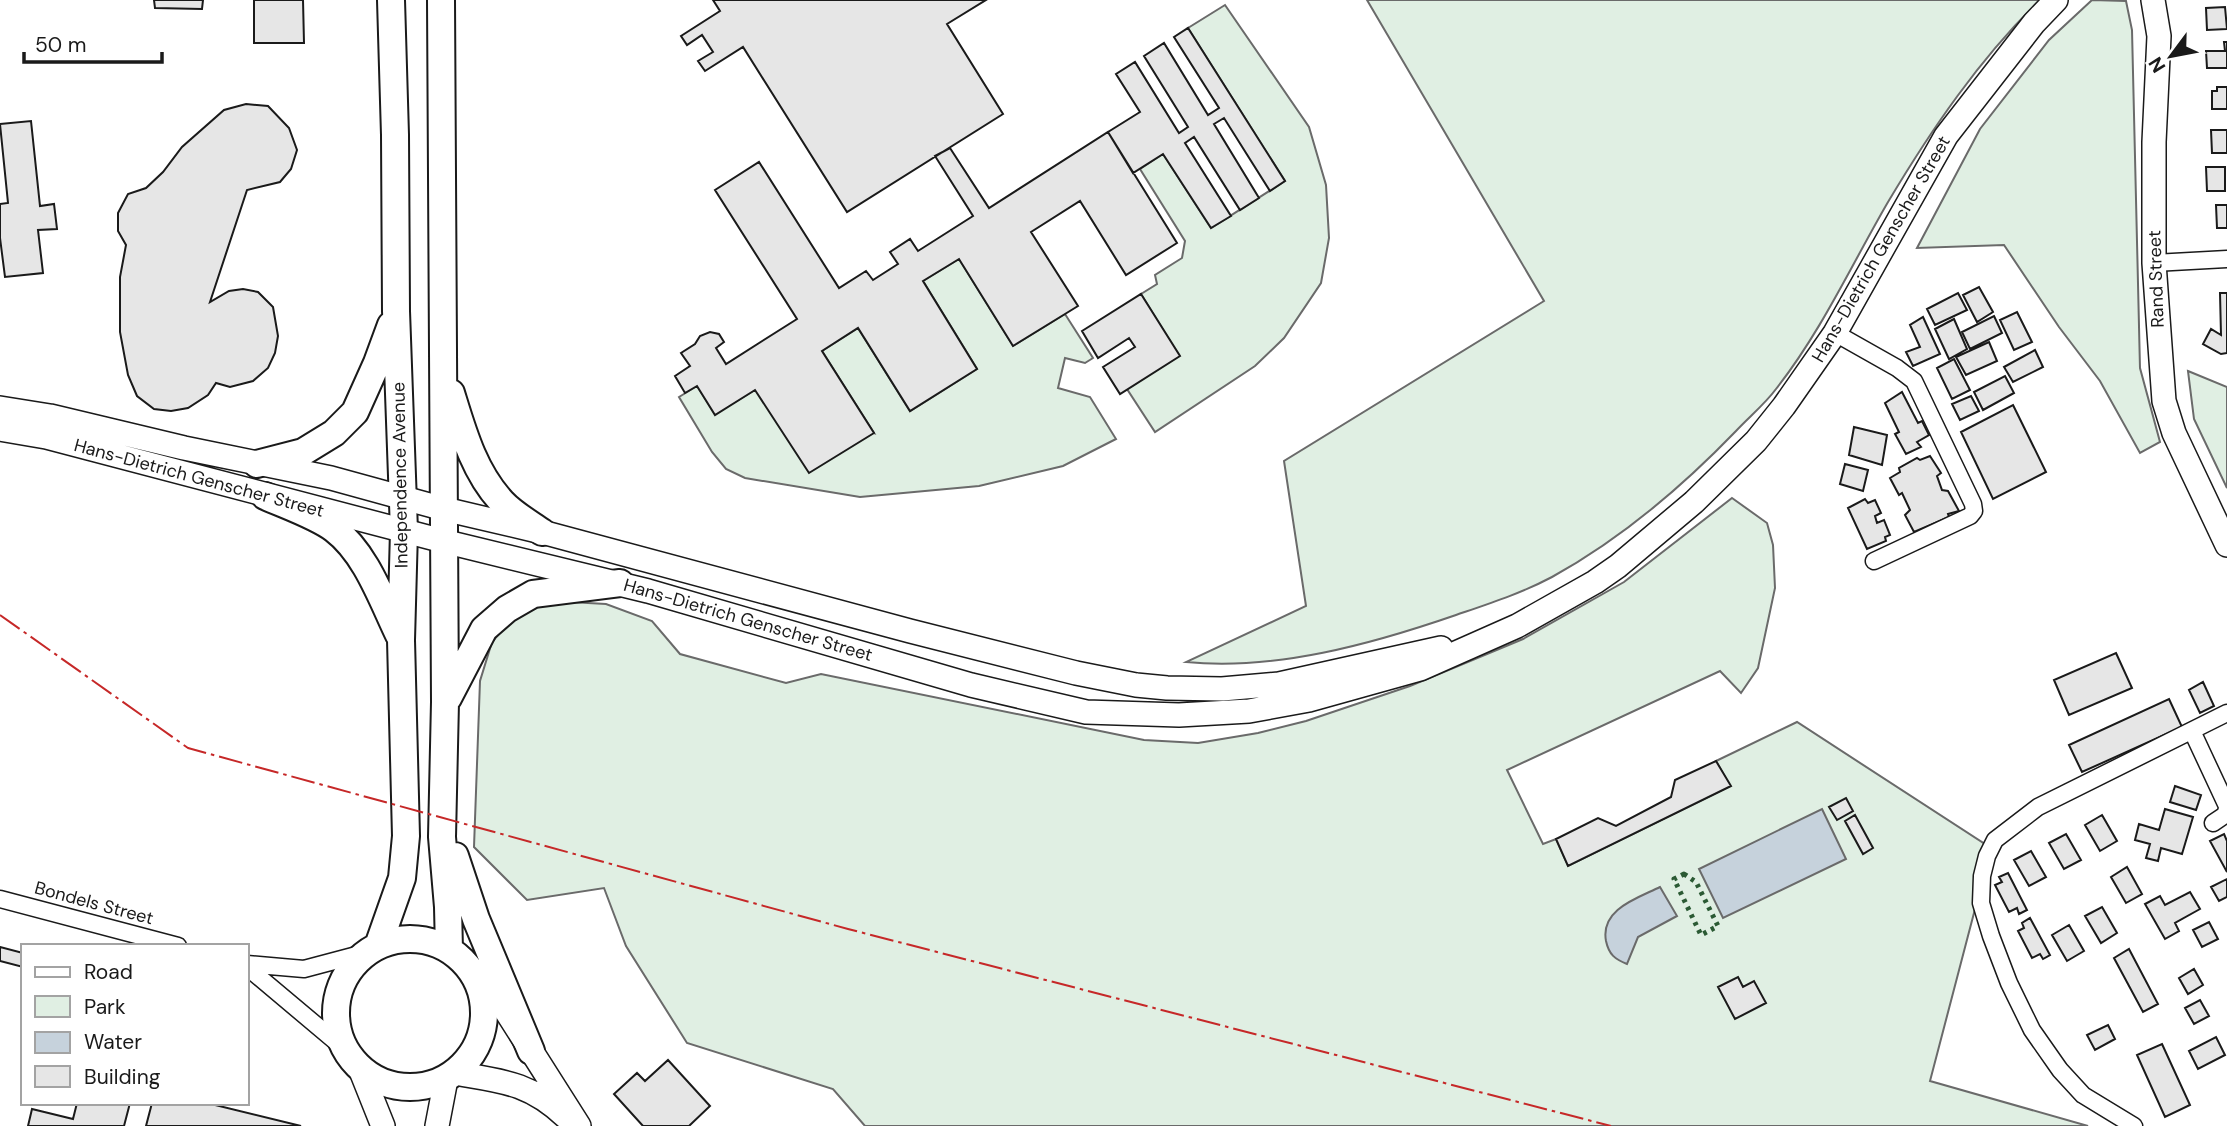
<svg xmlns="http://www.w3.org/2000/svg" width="2227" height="1126" font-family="'DM Sans',sans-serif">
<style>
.green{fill:#e0efe3;stroke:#6a6a6a;stroke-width:2}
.water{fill:#c6d2dc;stroke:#6a6a6a;stroke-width:2}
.building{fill:#e6e6e6;stroke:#1a1a1a;stroke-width:2}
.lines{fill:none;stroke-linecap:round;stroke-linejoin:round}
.street-casing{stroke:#1a1a1a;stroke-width:19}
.secondary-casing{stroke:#1a1a1a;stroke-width:26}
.primary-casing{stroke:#1a1a1a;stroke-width:30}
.street{stroke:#fff;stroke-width:16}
.secondary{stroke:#fff;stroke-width:23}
.primary{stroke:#fff;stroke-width:26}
.hedge{stroke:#2b5a34;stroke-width:5;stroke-dasharray:3.5 5;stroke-linecap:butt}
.power{stroke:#c62828;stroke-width:2;stroke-dasharray:24 5 3.5 5;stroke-linecap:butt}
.labels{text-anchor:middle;stroke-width:5;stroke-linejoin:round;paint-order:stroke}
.street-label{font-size:18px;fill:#1a1a1a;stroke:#fff}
</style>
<rect width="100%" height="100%" fill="#fff"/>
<path class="green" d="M1367,0H2040C1980,58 1931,130 1888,202C1852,264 1821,332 1776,389C1765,404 1749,417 1736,431C1682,487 1621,539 1552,577C1522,593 1488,604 1456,615C1372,644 1275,671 1186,662L1306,606L1284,461L1544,301Z
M2092,0L2126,1L2132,30L2140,368L2160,442L2140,453L2100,381L2059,327L2004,245L1917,248L1980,129L2049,40Z
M1225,5L1309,127L1326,185L1329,238L1321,283L1284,338L1255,366L1155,432L1127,389L1179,356L1141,294L1157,284L1155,275L1182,258L1185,241L1140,169L1163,154L1211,228L1285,181L1188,28Z
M959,259L1013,346L1065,314L1093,358L1085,363L1065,358L1058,388L1090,397L1116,439L1063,466L979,486L860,497L745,478L726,469L712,452L679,397L697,386L715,414L755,390L874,433L822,351L858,328L910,411L977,369L923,281Z
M2188,371L2227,387V488L2194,419Z
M1732,498L1767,523L1773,545L1775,588L1758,668L1741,693L1720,671L1507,770L1543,844L1556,839L1568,866L1730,786L1716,761L1797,722L1991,848L1930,1081L2088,1126H865L833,1089L687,1043L626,946L604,888L527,900L474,847L480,681L492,642L510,621L540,606L570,602L606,604L652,621L680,654L786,683L821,674L1144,740L1198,743L1258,733L1306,721L1410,686L1523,639L1624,582Z"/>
<path class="water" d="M1822,809L1846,859L1723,918L1699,869Z
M1660,887L1677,916L1638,937L1627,964C1615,959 1609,955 1606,941C1600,909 1638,898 1660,887Z"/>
<path class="building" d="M154,0H203L202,9L155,8Z
M254,0H303L304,43H254Z
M713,0H986L947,24L1003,114L847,212L743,47L705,71L698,61L713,52L702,35L687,45L681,36L720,11Z
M2225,7L2227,29L2207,30L2206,8Z
M1188,28L1285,181L1270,191L1224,118L1214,124L1259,198L1240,210L1194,137L1185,143L1231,216L1211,228L1163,154L1133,173L1108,132L1140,112L1116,74L1135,62L1179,133L1188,127L1144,56L1164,43L1208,115L1219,108L1174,37Z
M2224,42H2227V68H2207L2206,51H2225Z
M2217,87H2227V109H2212V91H2217Z
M246,104L268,106L289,128L297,150L291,169L280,182L247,190L210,302L229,291L243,289L258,292L273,307L278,336L275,353L268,368L253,381L230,387L216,383L208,395L188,408L171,411L154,409L137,396L128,375L120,332V277L126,245L118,231V213L128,194L146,188L163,172L182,147L224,110Z
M31,121L40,206L54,204L57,229L38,230L43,273L5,277L0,238V204L8,203L0,124Z
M2211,130H2227V153H2212Z
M1108,132L1177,243L1126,275L1080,201L1031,232L1078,306L1013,346L959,259L923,281L977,369L910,411L858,328L822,351L874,433L809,473L755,390L715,415L697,386L685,393L675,376L690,366L681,353L695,344L700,336L710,332L719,334L724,342L716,348L726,364L797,319L715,190L759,162L839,288L866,271L873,280L898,264L890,252L910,239L918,251L973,216L935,156L950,148L989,208Z
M2206,167H2225V191H2207Z
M2216,205H2227V228H2217Z
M1979,287L1993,312L1977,322L1963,295Z
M1958,293L1967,310L1935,325L1927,309Z
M2220,293H2227V353L2221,354L2203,344L2211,329L2221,335Z
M1141,294L1180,356L1120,394L1103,367L1135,347L1129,338L1098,358L1082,331Z
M2017,312L2032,342L2014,350L2000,320Z
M1994,316L2002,333L1970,349L1962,332Z
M1923,317L1940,354L1913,366L1906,352L1920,347L1910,325Z
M1954,319L1967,349L1949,359L1935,329Z
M1989,342L1997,361L1966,375L1956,357Z
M2035,350L2043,367L2013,382L2004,367Z
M1954,359L1970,390L1952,399L1937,368Z
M2005,376L2014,393L1983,410L1974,392Z
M1902,392L1918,423L1922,421L1929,435L1917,442L1921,447L1906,454L1895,434L1899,432L1885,403Z
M1971,396L1979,411L1960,420L1952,404Z
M2013,405L2046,472L1993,499L1961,432Z
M1854,427L1887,435L1882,465L1849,455Z
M1930,456L1941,473L1937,476L1942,490L1948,491L1959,511L1948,514L1949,517L1914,532L1905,515L1910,510L1902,493L1899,495L1890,478L1900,472L1899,468L1917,458L1920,460Z
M1845,464L1868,470L1863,491L1840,484Z
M1865,499L1868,503L1875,500L1881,513L1875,516L1877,523L1884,520L1890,535L1885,537L1886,541L1867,549L1848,508Z
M2116,653L2132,688L2069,715L2054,680Z
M2203,682L2214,706L2200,713L2189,690Z
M2169,699L2182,727L2082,772L2069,745Z
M1716,761L1731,786L1568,866L1556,839L1598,818L1616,826L1671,797L1675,780Z
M2175,786L2201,795L2196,810L2170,802Z
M1846,798L1853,811L1837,820L1829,807Z
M2165,809L2193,817L2182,854L2161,848L2158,861L2146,858L2150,844L2135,840L2139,824L2159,830Z
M1855,815L1873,848L1863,854L1845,821Z
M2102,815L2117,841L2100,851L2085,825Z
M2066,834L2081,860L2064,869L2049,843Z
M2224,834L2227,841V872L2210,841Z
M2031,851L2046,877L2029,886L2014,860Z
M2127,867L2142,894L2126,903L2111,877Z
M2008,873L2027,910L2019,914L2017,908L2009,912L1995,885L2002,882L1999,877Z
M2227,879V897L2219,901L2211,887Z
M2190,892L2200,909L2175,923L2179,931L2165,939L2145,904L2160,896L2165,905Z
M2102,907L2117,933L2101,943L2085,916Z
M2030,918L2050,955L2043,959L2040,954L2032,958L2018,931L2024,928L2022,923Z
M2209,922L2218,939L2202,947L2193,930Z
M2069,925L2084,951L2067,961L2052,935Z
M0,947L23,953V967L0,961Z
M2129,949L2158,1004L2143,1012L2114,958Z
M2194,969L2203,985L2188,994L2179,978Z
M1738,977L1743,987L1754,981L1766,1003L1735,1019L1718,987Z
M2200,1000L2209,1016L2194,1024L2185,1008Z
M2108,1025L2115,1039L2095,1050L2087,1035Z
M2216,1037L2225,1055L2198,1069L2189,1051Z
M2162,1044L2190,1105L2165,1117L2137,1055Z
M668,1060L710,1106L689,1126H643L614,1094L637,1073L645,1081Z
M77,1103H130L124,1126H28L32,1109L73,1119Z
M152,1103H207L301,1126H146Z"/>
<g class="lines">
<defs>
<path id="street" d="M2154,263L2227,259
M1835,333L1897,368L1914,381L1973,504L1974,511L1970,516L1874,561
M2192,731L2227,806
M2213,823L2225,815L2227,809
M0,899L178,946
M247,964L304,969L368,952
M247,967L347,1051
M2134,1126L2083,1095L2060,1070L2032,1030L2009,983L1991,936L1981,903L1982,876L1987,856L1995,840L2038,807L2227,713"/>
<path id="secondary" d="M2153,0L2159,36L2154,142V263L2164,401L2174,433L2227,545
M0,408L50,416L184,448L331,478L444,509L542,532L910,631L1076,673L1136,685L1167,688L1222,689L1279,684L1441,648
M0,429L46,437L443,541L648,591L971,685L1086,712L1179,715L1249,711L1309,700L1420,669L1517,626L1595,582L1618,566L1694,502L1756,441L1784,406L1835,333L1946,136L2034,23L2056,0
M469,969L506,1011L579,1126
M359,1066L383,1126
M454,1073C501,1081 529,1082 566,1117
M437,1126L446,1079"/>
<path id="primary" d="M441,0L445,702L442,837L448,907L449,950
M451,393C463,432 474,472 502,502C513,514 529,523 542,532
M257,464L303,452L334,433L355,412L377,363L391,325
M265,496C285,505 317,516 334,529C366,553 382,600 399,635
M448,698L484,629L507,609L533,594L620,583
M455,856L476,919L531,1051
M336 1013a74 74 0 1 1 148 0a74 74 0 1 1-148 0Z
M378,946L402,878L406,836L401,640L404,531L396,311L395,135L391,0"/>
</defs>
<use href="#street" class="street-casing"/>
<use href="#secondary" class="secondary-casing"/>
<use href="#primary" class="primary-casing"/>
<use href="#street" class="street"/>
<use href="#secondary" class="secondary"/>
<use href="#primary" class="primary"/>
<path class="hedge" d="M1684,874L1696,882L1718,926L1701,935L1674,879Z"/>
<path class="power" d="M0,615L188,748L848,929L1611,1126"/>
</g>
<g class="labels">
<g class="street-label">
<text transform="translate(1881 249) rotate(-60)" y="6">Hans-Dietrich Genscher Street</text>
<text transform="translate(2156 279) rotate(-92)" y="6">Rand Street</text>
<text transform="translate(400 475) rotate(-91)" y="6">Independence Avenue</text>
<text transform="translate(199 478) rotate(15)" y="6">Hans-Dietrich Genscher Street</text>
<text transform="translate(748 620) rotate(16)" y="6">Hans-Dietrich Genscher Street</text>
<text transform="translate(94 903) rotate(15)" y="6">Bondels Street</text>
</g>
</g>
<rect x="21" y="944" width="228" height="161" fill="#ffffff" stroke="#a3a3a3" stroke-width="2"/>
<rect x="35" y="967" width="35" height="10" fill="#ffffff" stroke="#a3a3a3" stroke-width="2"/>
<text x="84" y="979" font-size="21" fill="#1a1a1a">Road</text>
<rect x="35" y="996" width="35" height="21" fill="#e0efe3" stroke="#a3a3a3" stroke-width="2"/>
<text x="84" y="1014" font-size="21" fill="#1a1a1a">Park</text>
<rect x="35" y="1032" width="35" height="21" fill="#c6d2dc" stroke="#a3a3a3" stroke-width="2"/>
<text x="84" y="1049" font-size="21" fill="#1a1a1a">Water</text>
<rect x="35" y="1066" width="35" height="21" fill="#e6e6e6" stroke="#a3a3a3" stroke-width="2"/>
<text x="84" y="1084" font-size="21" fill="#1a1a1a">Building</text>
<g transform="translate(2171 56) rotate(238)" stroke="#ffffff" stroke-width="5" paint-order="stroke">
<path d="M0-5L12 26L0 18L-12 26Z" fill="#1a1a1a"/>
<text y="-10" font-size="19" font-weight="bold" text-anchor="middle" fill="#1a1a1a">N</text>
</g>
<path d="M24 52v10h138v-10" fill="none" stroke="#1a1a1a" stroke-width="3.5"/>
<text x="35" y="52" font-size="21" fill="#1a1a1a" stroke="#ffffff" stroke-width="5" paint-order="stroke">50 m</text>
</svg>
